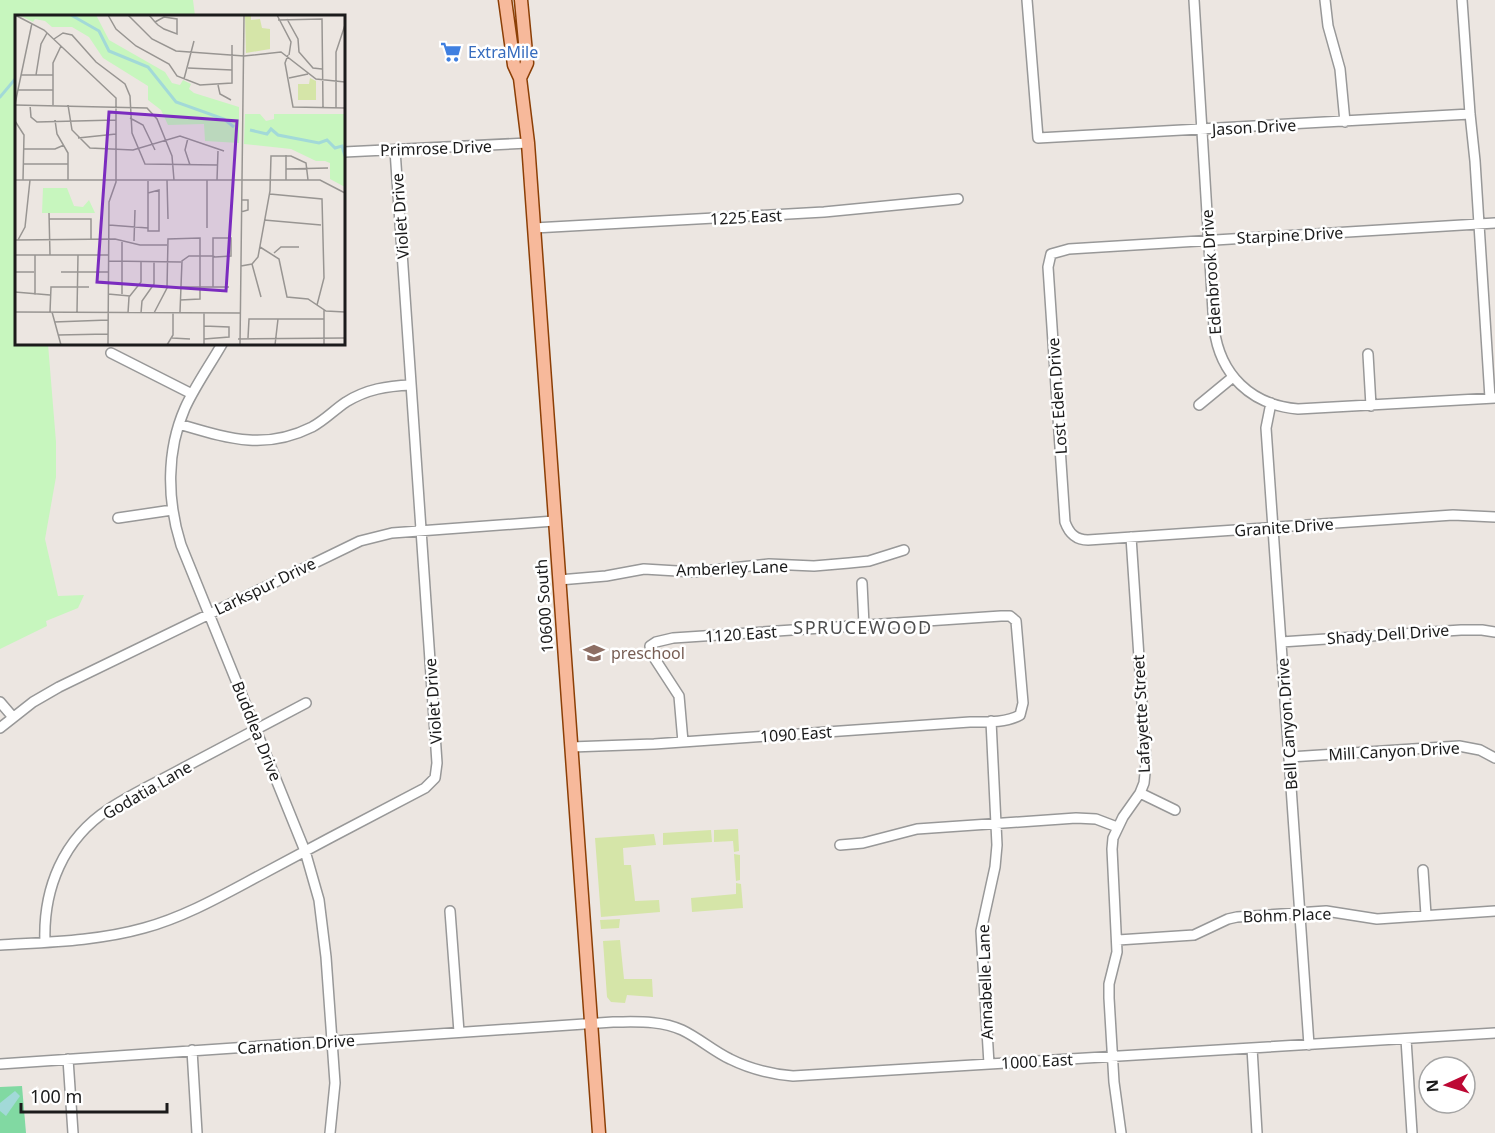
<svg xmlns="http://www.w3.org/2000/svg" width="1495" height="1133" font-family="'Noto Sans',sans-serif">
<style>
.grass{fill:#d5e5a8}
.park{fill:#c7f6be}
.pitch{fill:#81d9a2}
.water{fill:#a2d9d8}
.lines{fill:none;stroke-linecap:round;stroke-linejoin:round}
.stream{stroke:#a2d9d8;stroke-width:3}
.minor-casing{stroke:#989898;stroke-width:12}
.major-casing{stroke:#8c3f06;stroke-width:15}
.minor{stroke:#fff;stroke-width:9}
.major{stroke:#f7b99b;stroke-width:12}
.labels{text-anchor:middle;stroke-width:5;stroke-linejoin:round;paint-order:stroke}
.shop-label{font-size:16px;fill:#366cbe;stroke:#fff;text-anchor:start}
.street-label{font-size:16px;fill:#1b1b1b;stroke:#fff}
.education-label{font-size:16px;fill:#785e54;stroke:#fff;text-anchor:start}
.neighbourhood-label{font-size:18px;letter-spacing:1.5px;fill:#4e4e4e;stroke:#fff}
.inset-river{fill:none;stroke:#a2d9d8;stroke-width:3}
.inset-road{fill:none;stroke:#989592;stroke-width:1.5}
.view{fill:#7b2cbf;fill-opacity:0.15;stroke:#7b2cbf;stroke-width:3}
.inset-edge{fill:none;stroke:#1b1b1b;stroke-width:3}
</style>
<rect width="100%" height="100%" fill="#ece6e1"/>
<path class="grass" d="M738,829L739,851L734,852L733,841L714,842V830Z
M711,830L712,842L663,845V833Z
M654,834L656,845L623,848L624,865H631L635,901L659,900L660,912L601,917L595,838Z
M734,854L740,855V880L736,881Z
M736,883L741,884L743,908L692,912L691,898L736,894Z
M620,919L619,928L601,929L600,920Z
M620,940L624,979H652L653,997L627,995L625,1003L611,1002L607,997L603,941Z"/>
<path class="park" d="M0,0H193L195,16H16V344H48L56,442V477L45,539L58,596L84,595L78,608L46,621L47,626L0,649Z"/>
<path class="pitch" d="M22,1086L26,1133H0V1087Z"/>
<path class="water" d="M15,1091L20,1096L6,1116L0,1111V1103Z"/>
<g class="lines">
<path class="stream" d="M0,97L16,78"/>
<defs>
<path id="minor" d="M1027,0L1038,138L1470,114
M1194,0L1214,328C1220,375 1251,405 1298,409L1495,398
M1325,0L1328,26L1340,69L1345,122
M1462,0L1470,114L1475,161L1490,398
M344,152L528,143
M1495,223L1069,249L1051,254L1048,267L1065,522C1069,533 1075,540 1088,540L1453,515L1495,517
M534,228L824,212L958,199
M222,344C210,365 195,386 185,408C166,451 167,501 181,545L305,851L319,900L326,957L335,1083L330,1133
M111,353L192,394
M1368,354L1371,406
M1271,403L1266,428L1309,1045
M1199,405L1233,377
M179,424C227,438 264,451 312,427C325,420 334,410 346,402C367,389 387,386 411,385
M118,518L172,510
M559,580L606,576L644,569L694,572L769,564L814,566L849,563L869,561L904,550
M862,583L864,625
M1281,642L1461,630H1482L1495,632
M0,702L12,716
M0,728L33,702L59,687L360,541L392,533L554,521
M571,747L654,744L970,722C986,722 1006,723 1020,715L1023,703L1016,621L1010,616H1001L673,638L656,642L650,646L651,653L679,696L683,742
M1290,757L1459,746L1480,750L1495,758
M1140,793L1175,810
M840,845L863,843L917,829L1076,818L1096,819L1117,827
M1423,870L1426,915
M450,911L459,1032
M1118,940L1194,935L1228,919L1237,917L1326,911L1377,919L1495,911
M45,942C43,889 63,839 109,809C133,793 160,781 185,767C225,746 266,724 306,703
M0,945C48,942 98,941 144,928C188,916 228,892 268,871C320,843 373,815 425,788L435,778L437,763L395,150
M1406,1039L1412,1133
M1252,1048L1257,1133
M192,1050L197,1133
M68,1059L73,1133
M0,1064L613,1022C636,1022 660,1020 682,1030C699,1038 713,1051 730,1059C750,1069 770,1074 793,1076L1495,1033
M989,1064L981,931L995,867L997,845L991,721
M1121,1133L1114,1082L1109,998V984L1117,952L1112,849L1113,838L1123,817L1140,793L1144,783L1146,763L1131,537"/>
<path id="major" d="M505,0L514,65L520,78L528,143L599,1133
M520,78L527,63L521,0"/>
</defs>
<use href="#minor" class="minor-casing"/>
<use href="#major" class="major-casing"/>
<use href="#minor" class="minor"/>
<use href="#major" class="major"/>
</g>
<defs>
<symbol id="supermarket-bare" viewBox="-9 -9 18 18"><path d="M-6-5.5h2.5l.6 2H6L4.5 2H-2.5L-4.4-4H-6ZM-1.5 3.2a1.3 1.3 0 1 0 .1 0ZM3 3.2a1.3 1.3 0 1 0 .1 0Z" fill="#3f7fe0" stroke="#fff" stroke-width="2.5" paint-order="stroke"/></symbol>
<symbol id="school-bare" viewBox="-9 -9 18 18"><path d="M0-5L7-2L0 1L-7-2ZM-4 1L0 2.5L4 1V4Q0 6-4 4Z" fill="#8d6e63" stroke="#fff" stroke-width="2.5" paint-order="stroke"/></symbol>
</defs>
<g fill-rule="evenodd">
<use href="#supermarket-bare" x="436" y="37" width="30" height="30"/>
<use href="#school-bare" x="579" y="638" width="30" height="30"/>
</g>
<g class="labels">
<g class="shop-label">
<text x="468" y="58">ExtraMile</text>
</g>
<g class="street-label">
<text transform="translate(1254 127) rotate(-3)" y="6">Jason Drive</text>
<text transform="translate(436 148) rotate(-2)" y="6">Primrose Drive</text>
<text transform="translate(400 216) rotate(-94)" y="6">Violet Drive</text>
<text transform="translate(746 217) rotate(-3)" y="6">1225 East</text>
<text transform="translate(1290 235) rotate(-3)" y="6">Starpine Drive</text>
<text transform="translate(1211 272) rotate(-94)" y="6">Edenbrook Drive</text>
<text transform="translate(1057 396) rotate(-94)" y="6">Lost Eden Drive</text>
<text transform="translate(1284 527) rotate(-4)" y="6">Granite Drive</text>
<text transform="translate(732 568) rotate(-2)" y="6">Amberley Lane</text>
<text transform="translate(265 586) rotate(-26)" y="6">Larkspur Drive</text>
<text transform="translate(544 606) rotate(-94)" y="6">10600 South</text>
<text transform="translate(741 634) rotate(-4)" y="6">1120 East</text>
<text transform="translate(1388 634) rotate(-4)" y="6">Shady Dell Drive</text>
<text transform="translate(433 701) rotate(-94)" y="6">Violet Drive</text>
<text transform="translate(1141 714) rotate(-93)" y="6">Lafayette Street</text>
<text transform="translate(1287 724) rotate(-94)" y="6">Bell Canyon Drive</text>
<text transform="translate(257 731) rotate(68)" y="6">Buddlea Drive</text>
<text transform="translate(796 734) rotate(-4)" y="6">1090 East</text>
<text transform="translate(1394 751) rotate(-3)" y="6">Mill Canyon Drive</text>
<text transform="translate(147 790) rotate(-30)" y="6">Godatia Lane</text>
<text transform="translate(1287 915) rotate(-2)" y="6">Bohm Place</text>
<text transform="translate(985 982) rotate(-92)" y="6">Annabelle Lane</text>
<text transform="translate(296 1044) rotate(-4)" y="6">Carnation Drive</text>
<text transform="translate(1037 1061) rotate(-3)" y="6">1000 East</text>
</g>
<g class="education-label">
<text x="611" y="659">preschool</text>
</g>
<g class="neighbourhood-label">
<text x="863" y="634">SPRUCEWOOD</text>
</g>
</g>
<g transform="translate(15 15)">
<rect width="330" height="330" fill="#ece6e1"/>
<path d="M230,0H236V5L245,4L247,13L255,14V34L231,38ZM295,63L301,66V85H283V69H294Z" fill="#d5e5a8"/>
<path d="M4,0H81L94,25L150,57L157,68L165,70L168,65L176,69L174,74L179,78L224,92V128L190,126L189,109L153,110L146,95L133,85V71L88,43L74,22L57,12H37L30,6L20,4L18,7ZM230,99H245L251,106L259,104V99H330V172L315,164V148L310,146H301L276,134L229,129ZM28,173H52L59,191L68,192L74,185L80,198H27Z" fill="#c7f6be"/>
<path class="inset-river" d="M56,0L84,16L94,36L133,52L161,87L209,104L219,112M235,115L252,119L256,114L263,120L304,128L312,125L320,133L327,131L330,141"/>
<path class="inset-road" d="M0,0L29,15L101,83V167L94,187L93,330M93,0L101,14L121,31L154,49L162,61L185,70L217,68V30M113,0L137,24L161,36L229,41M134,0L140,7L143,10L149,14L162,19V4L149,2L140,7M262,0L276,27L274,40M272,4L283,24L284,37L298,53L307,54M263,5L307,4L308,92M39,24L48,18L57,20L81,47L110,69L115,81L117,118L130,149L202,150M273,40L270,48L278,92L330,93M229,41L266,37L301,64L330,67M173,53L217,55M6,60H38M21,60L26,29L32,18M274,63L293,59M169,64L179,26M203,70L205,79L216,85M3,75H38M0,89L17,8M0,90L132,93L142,104L157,141L159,165M15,90L16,102L22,107L101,105M38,90V48L46,31M53,90L57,115L75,133L118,135L165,121L209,136M321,93V37L330,10M115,103L128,110L140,135M40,105L42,119L53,138V165M0,106L9,120L8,165M63,123L101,119M173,123L170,135L175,150M8,134H40L49,130M271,140V165M8,149H53M271,154L313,153M0,165H305L330,178M152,165L153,204M202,165L203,136M133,178L144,175V216H133V166M255,179L307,184L309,263L302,290M226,197L233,195V185H227M34,198L35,240M34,204H76V225M249,205L306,210M94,210L133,213M192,213V165M0,225L100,224L125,230H152M3,225L10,212L15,165M107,225V279M119,226L120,195M245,232L264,244L272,282L293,284L311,296L330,297M259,238L266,232H284M0,240H93M93,246L166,247M237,249L246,282M226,251L237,249L243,242L255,176L256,141H276L291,148L293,165M0,257H19M46,257H93M165,272H214M0,277L35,280M93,279L115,281M20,280V240M0,297L225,298M35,297L36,272H74M37,297L46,330M62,297L63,240M165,297L167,246L174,241H198L200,242L216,241V223H198V272M113,298L114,282L126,267V247M126,298L127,286L139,269V247M139,298L152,273L153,224L185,223V284L165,285M39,307L93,305M43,320L93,319M157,323L175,324M233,323L234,304H309M189,324L214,322V312L189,311M223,324L330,323M152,330L158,320V298M189,330V298M225,330L229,0M260,330L263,304M309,330V295"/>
<path class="view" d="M94,97L222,106L211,276L82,267Z"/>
<rect width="330" height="330" class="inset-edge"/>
</g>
<g transform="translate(1447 1085) rotate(266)"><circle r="28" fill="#ffffff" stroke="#a4a4a4" stroke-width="1.5"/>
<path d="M0-4.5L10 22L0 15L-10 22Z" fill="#bd0834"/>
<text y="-9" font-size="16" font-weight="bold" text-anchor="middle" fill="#1b1b1b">N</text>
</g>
<path d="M21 1103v9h146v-9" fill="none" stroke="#1b1b1b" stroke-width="3"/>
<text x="30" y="1103" font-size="18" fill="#1b1b1b" stroke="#ffffff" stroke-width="4.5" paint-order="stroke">100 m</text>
</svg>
